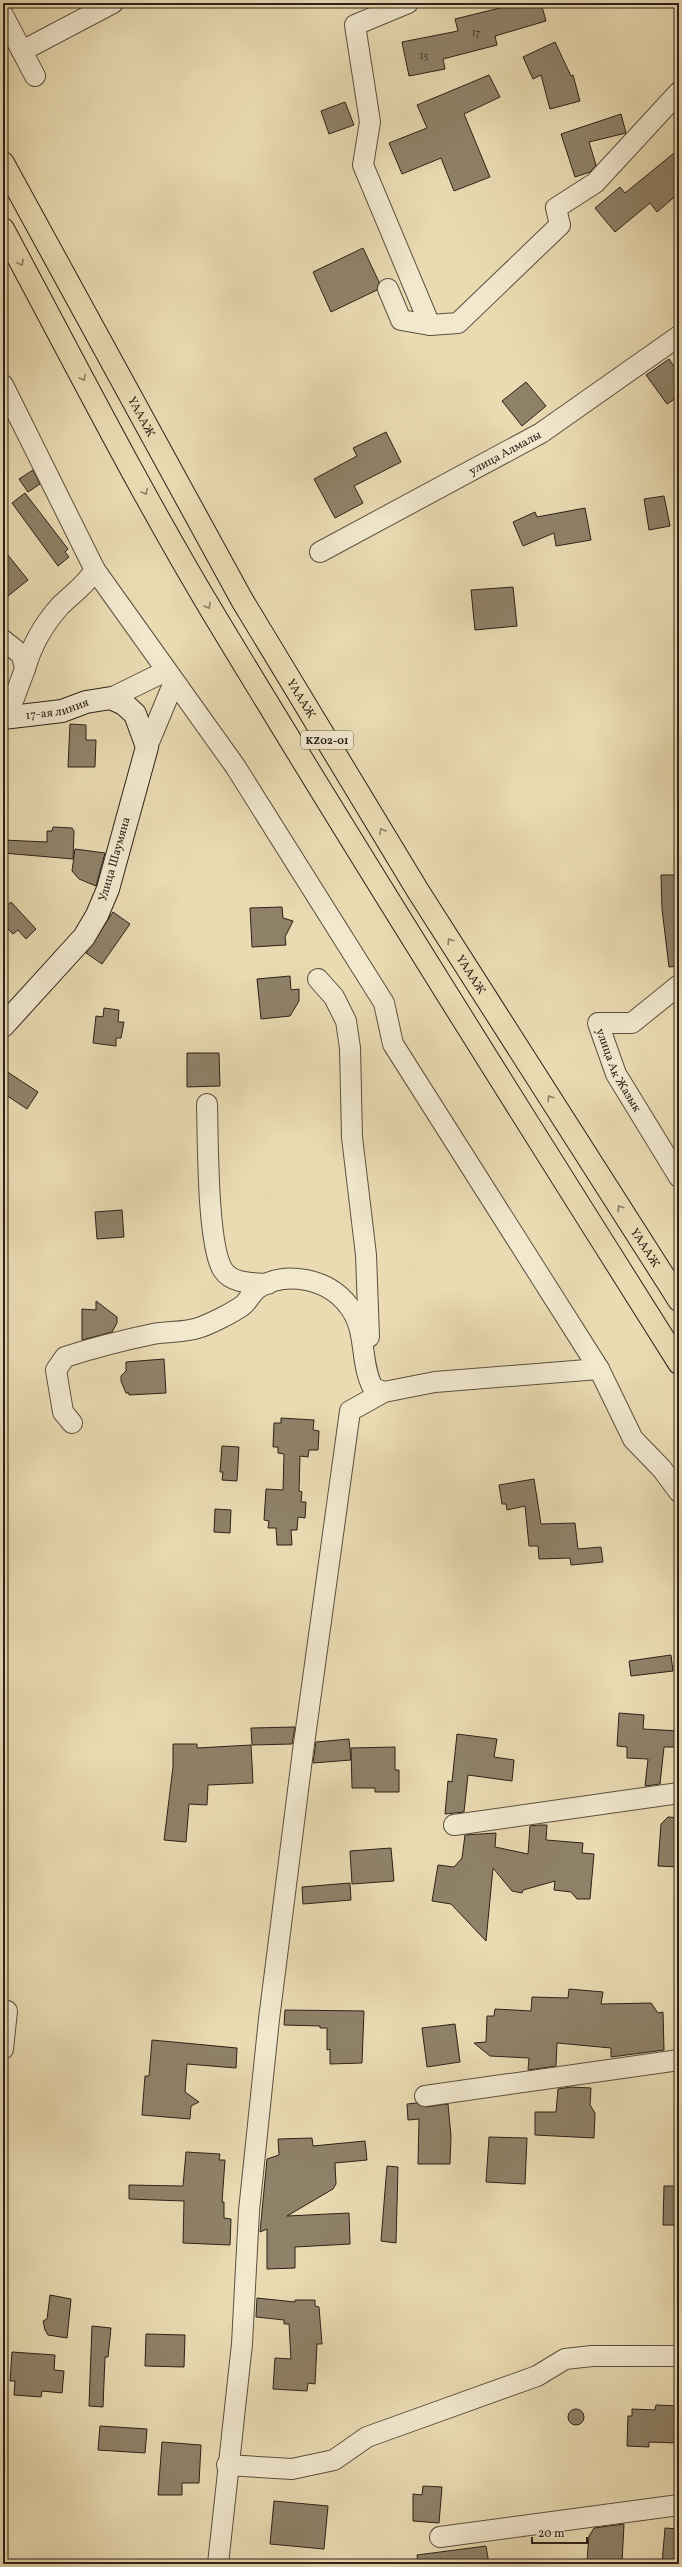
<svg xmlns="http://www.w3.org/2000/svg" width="682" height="2567" font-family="Vollkorn,serif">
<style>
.building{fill:#8f8269;stroke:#2c2119}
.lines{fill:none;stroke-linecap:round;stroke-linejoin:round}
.street-casing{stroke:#5c5040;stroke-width:22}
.secondary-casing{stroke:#2c2119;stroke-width:24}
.highway-casing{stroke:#2c2119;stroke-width:24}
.street{stroke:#f1e8ce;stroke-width:20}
.secondary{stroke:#f1e8ce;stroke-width:22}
.highway{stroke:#eadbb3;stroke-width:22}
.oneway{stroke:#8b7e66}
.labels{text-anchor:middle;stroke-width:3;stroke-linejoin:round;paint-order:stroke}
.number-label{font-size:10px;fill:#45392d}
.shield{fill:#f1e8ce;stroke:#675d4f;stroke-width:1}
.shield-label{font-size:11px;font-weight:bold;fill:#2c2119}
.street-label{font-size:12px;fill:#2c2119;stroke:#f1e8ce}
</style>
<rect width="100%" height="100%" fill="#eadbb3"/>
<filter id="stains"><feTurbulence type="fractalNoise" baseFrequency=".005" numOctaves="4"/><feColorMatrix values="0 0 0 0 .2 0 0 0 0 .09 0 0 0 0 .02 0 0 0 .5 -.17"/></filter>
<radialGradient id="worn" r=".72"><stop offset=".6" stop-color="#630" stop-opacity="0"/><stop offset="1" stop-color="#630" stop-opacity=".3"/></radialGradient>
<path class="building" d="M507,3H541L546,21L495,36L497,45L443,59L445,69L409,76L402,42L458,31L455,19L508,6Z
M555,42L571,76L573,75L580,101L550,109L541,75L533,79L523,57Z
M489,75L500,97L464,114L490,177L454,191L441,158L402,174L389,143L427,128L417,105Z
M345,102L354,125L329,134L321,111Z
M621,114L626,133L589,142L596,165L590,172L575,177L561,134Z
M679,149V193L657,212L650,203L615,232L595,208L620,187L625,193Z
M363,248L379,282L377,290L331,312L313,272Z
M669,359L679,374V396L667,404L646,375Z
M526,382L546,406L522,426L502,401Z
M386,432L401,462L354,486L363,503L335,518L314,479L357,456L353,448Z
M33,470L40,484L28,492L19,479Z
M25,493L68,549L65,552L69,557L58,566L12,503Z
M664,496L670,526L649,530L644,499Z
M585,508L591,540L556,546L554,533L523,546L513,522L535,512L537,517Z
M3,549L28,580L3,600Z
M513,587L517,626L475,630L471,590Z
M70,724L86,725V740H96L95,767H68Z
M53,827L72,828L74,831L73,859L3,853V840L47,842V831H52Z
M75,849L105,853L96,886L79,879L72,871Z
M661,875H679V966L669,967L662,909Z
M11,902L36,929L26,939L18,930L13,934L3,924V909Z
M282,907L283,918L293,921L285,937L286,945L252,947L250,908Z
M113,912L130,924L102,964L86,953Z
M290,976L291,990L299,989V1001L290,1016L261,1019L257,979Z
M104,1008L119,1010L118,1022H124L121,1038H116V1046L93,1043L96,1016L103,1017Z
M187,1053H219L220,1086L187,1087Z
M3,1069L38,1092L27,1109L3,1093Z
M122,1210L124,1237L97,1239L95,1212Z
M96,1301L117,1317V1323L112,1332L82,1340V1309L96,1310Z
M164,1359L166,1393L129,1395V1393H126L121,1381V1376L126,1371V1362Z
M281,1418L314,1420L313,1430L319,1431L318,1450H309L308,1457L300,1456L299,1491L302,1492L301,1502H306L305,1518L298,1517L297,1530H291L292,1545H277L276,1528H268L269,1521L264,1520L266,1489L283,1490L284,1454L278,1453V1447H273L274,1423H281Z
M222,1446L239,1447L237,1481L222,1480L223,1472H220Z
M534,1479L541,1524L575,1523L578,1549L601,1547L603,1562L571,1565L570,1558L539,1559L538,1546H529L525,1506L507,1510L506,1504H502L499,1485Z
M215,1509L231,1510L230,1533L214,1532Z
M671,1655L673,1671L631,1676L629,1661Z
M619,1713L644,1715L643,1729L679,1731V1747H664L660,1784L645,1786L648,1759L627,1758V1747L617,1746Z
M295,1727L292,1744L252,1745L251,1728Z
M457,1734L497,1739L494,1757L514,1760L512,1781L468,1775L464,1812L445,1814L448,1781L452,1782Z
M349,1739L351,1760L313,1763L316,1742Z
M173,1744H197V1748L251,1745L253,1783L208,1785L207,1805L189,1804L186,1842L164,1840L173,1767Z
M395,1747V1770H399V1792H375V1788H352L351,1748Z
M668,1817L679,1818V1867L658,1866L661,1824Z
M539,1825H547L546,1840L583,1843L582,1853L594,1854L590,1899H577L571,1892L554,1890L555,1881L523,1890L522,1893L512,1891L493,1868L486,1941L451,1904L432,1901L438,1865L454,1867L462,1858L465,1835L496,1833L495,1847L528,1854L530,1826Z
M391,1848L394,1881L352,1884L350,1851Z
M350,1883L351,1900L303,1904L302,1887Z
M569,1989L603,1992L601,2004L651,2003L658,2013L663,2012L664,2050L611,2057V2048L557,2043L556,2066L528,2070L529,2058L490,2056L474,2043L486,2042L487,2016H494L495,2009L531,2011L532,1997L568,1998Z
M285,2010L364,2011L362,2063L330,2064V2049L327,2050V2028H320V2026L284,2025Z
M455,2024L460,2062L427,2067L422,2028Z
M152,2040L237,2048L236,2068L187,2064L185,2092L199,2102L191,2106L190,2119L142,2115L145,2076H149Z
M571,2087L591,2088L590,2105L595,2113L594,2138L535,2135V2112H556L558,2089Z
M416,2103L426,2107L448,2104L451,2136L450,2164H418L419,2119L408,2120L407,2104Z
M489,2137L527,2138L525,2184L486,2182Z
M312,2138L313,2146L365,2141L367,2160L335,2163L336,2184L333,2189L287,2216L349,2213L350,2244L295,2247V2268L267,2269V2229L260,2232L267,2159L279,2155L278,2139Z
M186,2152L220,2154L219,2160H225L222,2202H224V2218L231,2219L230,2245L183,2243L184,2201L129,2199V2185L183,2186Z
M387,2166L398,2167L396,2243L381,2241Z
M664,2186H679V2225H663Z
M50,2295L71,2299L67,2338L48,2335L45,2330L43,2321L47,2319Z
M257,2298L295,2302V2300H315V2306L319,2307L322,2344H317L315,2384L308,2383L307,2391L273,2389L275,2358L291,2359L289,2324H284V2320L256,2317Z
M92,2326L111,2328L108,2357H105L103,2407L89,2406Z
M146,2334L185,2335L184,2367L145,2366Z
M12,2352L55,2355L54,2370L64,2371L62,2393L42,2391L41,2397L14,2395L15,2381H10Z
M656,2405L679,2406V2443L649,2442V2447L627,2446L628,2416H632V2409L655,2410Z
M568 2417a8 8 0 1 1 16 0a8 8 0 1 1-16 0Z
M100,2426L147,2429L145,2453L98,2450Z
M162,2442L201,2445L199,2483H182V2495H158Z
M423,2486L442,2487L439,2523L413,2521V2494L422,2495Z
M274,2501L328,2506L324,2549L270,2544Z
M624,2524L622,2563L587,2561L589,2536L594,2528Z
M665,2528L679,2529V2564H662Z
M486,2546L489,2564H418L417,2555Z"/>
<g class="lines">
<defs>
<g id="street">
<path d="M408,3L355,25L370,122L363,165L430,325"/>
<path d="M3,15L35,76"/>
<path d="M22,51L113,3"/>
<path d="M388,289L401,320L430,325L458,323L560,225L556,208L595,183L679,92"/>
<path d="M3,385L95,570L235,766L384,1003L393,1044L599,1369L633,1439L662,1469L679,1492"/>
<path id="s1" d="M320,552L541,433L679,336"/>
<path d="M3,640L22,655L25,669L7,717"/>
<path d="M25,669C32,644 43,625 60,606C73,593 84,587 95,570"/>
<path d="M111,698L166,671"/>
<path d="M147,747L174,682"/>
<path d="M318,979L334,997L346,1021L350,1048L352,1137L366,1255L369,1337"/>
<path id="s2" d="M679,985L632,1023H598L616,1074L679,1177"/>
<path d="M207,1104C208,1137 207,1246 223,1270C232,1284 253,1283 268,1284"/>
<path d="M72,1423L63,1412L56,1370L65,1357C93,1348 124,1340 153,1334C169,1331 185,1333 201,1327C212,1323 232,1313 242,1306C248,1302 251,1293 258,1288C286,1270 328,1279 348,1305C368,1329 359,1362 373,1388L384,1392"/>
<path d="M454,1825L679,1793"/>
<path d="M3,2049L7,2011"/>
<path d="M425,2096L679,2060"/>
<path d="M227,2465L292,2469L334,2460L367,2437L537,2376L565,2359L592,2356H679"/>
<path d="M440,2537L679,2505"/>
<path d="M218,2564L242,2344L249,2211L269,2019L303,1751L350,1411L384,1392L435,1382L599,1369"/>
</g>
<g id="secondary">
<path id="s3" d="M3,718L62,711L86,702L111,698L124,704L135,714L147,747L108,889L97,915L84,937L3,1026"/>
</g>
<g id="highway">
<path id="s4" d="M3,163L242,600L418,891L679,1300"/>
<path d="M3,229C72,357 138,488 213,613C365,865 522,1114 679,1363"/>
</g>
</defs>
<use href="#street" class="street-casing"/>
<use href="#secondary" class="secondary-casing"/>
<use href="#highway" class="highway-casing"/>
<use href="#street" class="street"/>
<use href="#secondary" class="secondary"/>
<use href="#highway" class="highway"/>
</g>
<defs><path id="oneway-chevron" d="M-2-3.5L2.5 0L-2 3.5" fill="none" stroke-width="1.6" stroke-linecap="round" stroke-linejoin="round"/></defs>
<g class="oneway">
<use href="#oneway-chevron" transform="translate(21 263) rotate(62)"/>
<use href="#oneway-chevron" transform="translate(83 378) rotate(62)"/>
<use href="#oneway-chevron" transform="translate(145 492) rotate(62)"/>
<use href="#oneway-chevron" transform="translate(208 606) rotate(60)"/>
<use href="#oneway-chevron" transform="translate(382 831) rotate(-121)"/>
<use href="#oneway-chevron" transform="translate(450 941) rotate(-123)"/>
<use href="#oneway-chevron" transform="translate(550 1098) rotate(-123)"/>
<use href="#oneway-chevron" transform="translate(620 1208) rotate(-123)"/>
</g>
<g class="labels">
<g class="number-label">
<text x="476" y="36">17</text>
<text x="424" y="59">15</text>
</g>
<rect class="shield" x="301" y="731" width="52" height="18" rx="3"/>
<g class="shield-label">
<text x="327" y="744">KZ02-01</text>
</g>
<g class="street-label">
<text dy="4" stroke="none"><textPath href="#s4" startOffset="289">ҮАААЖ</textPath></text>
<text dy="4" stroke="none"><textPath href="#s1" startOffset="210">улица Алмалы</textPath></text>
<text dy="4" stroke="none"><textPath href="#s4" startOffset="613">ҮАААЖ</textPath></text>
<text dy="4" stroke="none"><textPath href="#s3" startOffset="55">17-ая линия</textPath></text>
<text transform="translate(114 859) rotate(-74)" y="4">Улица Шаумяна</text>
<text dy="4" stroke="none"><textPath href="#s4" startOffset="937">ҮАААЖ</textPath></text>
<text dy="4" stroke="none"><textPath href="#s2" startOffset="146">улица Ак Жазык</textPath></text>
<text dy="4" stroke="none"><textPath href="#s4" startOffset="1261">ҮАААЖ</textPath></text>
</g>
</g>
<rect width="682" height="2567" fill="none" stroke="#eadbb3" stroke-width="16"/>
<rect x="4" y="4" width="674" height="2559" fill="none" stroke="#2c2119" stroke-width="2"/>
<rect x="8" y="8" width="666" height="2551" fill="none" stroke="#2c2119"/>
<path d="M532 2537v6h55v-6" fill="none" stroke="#2c2119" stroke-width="2"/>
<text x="538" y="2537" font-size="12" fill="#2c2119" stroke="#f1e8ce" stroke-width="3" paint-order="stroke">20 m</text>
<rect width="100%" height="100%" filter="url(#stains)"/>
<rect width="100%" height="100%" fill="url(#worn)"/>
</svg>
